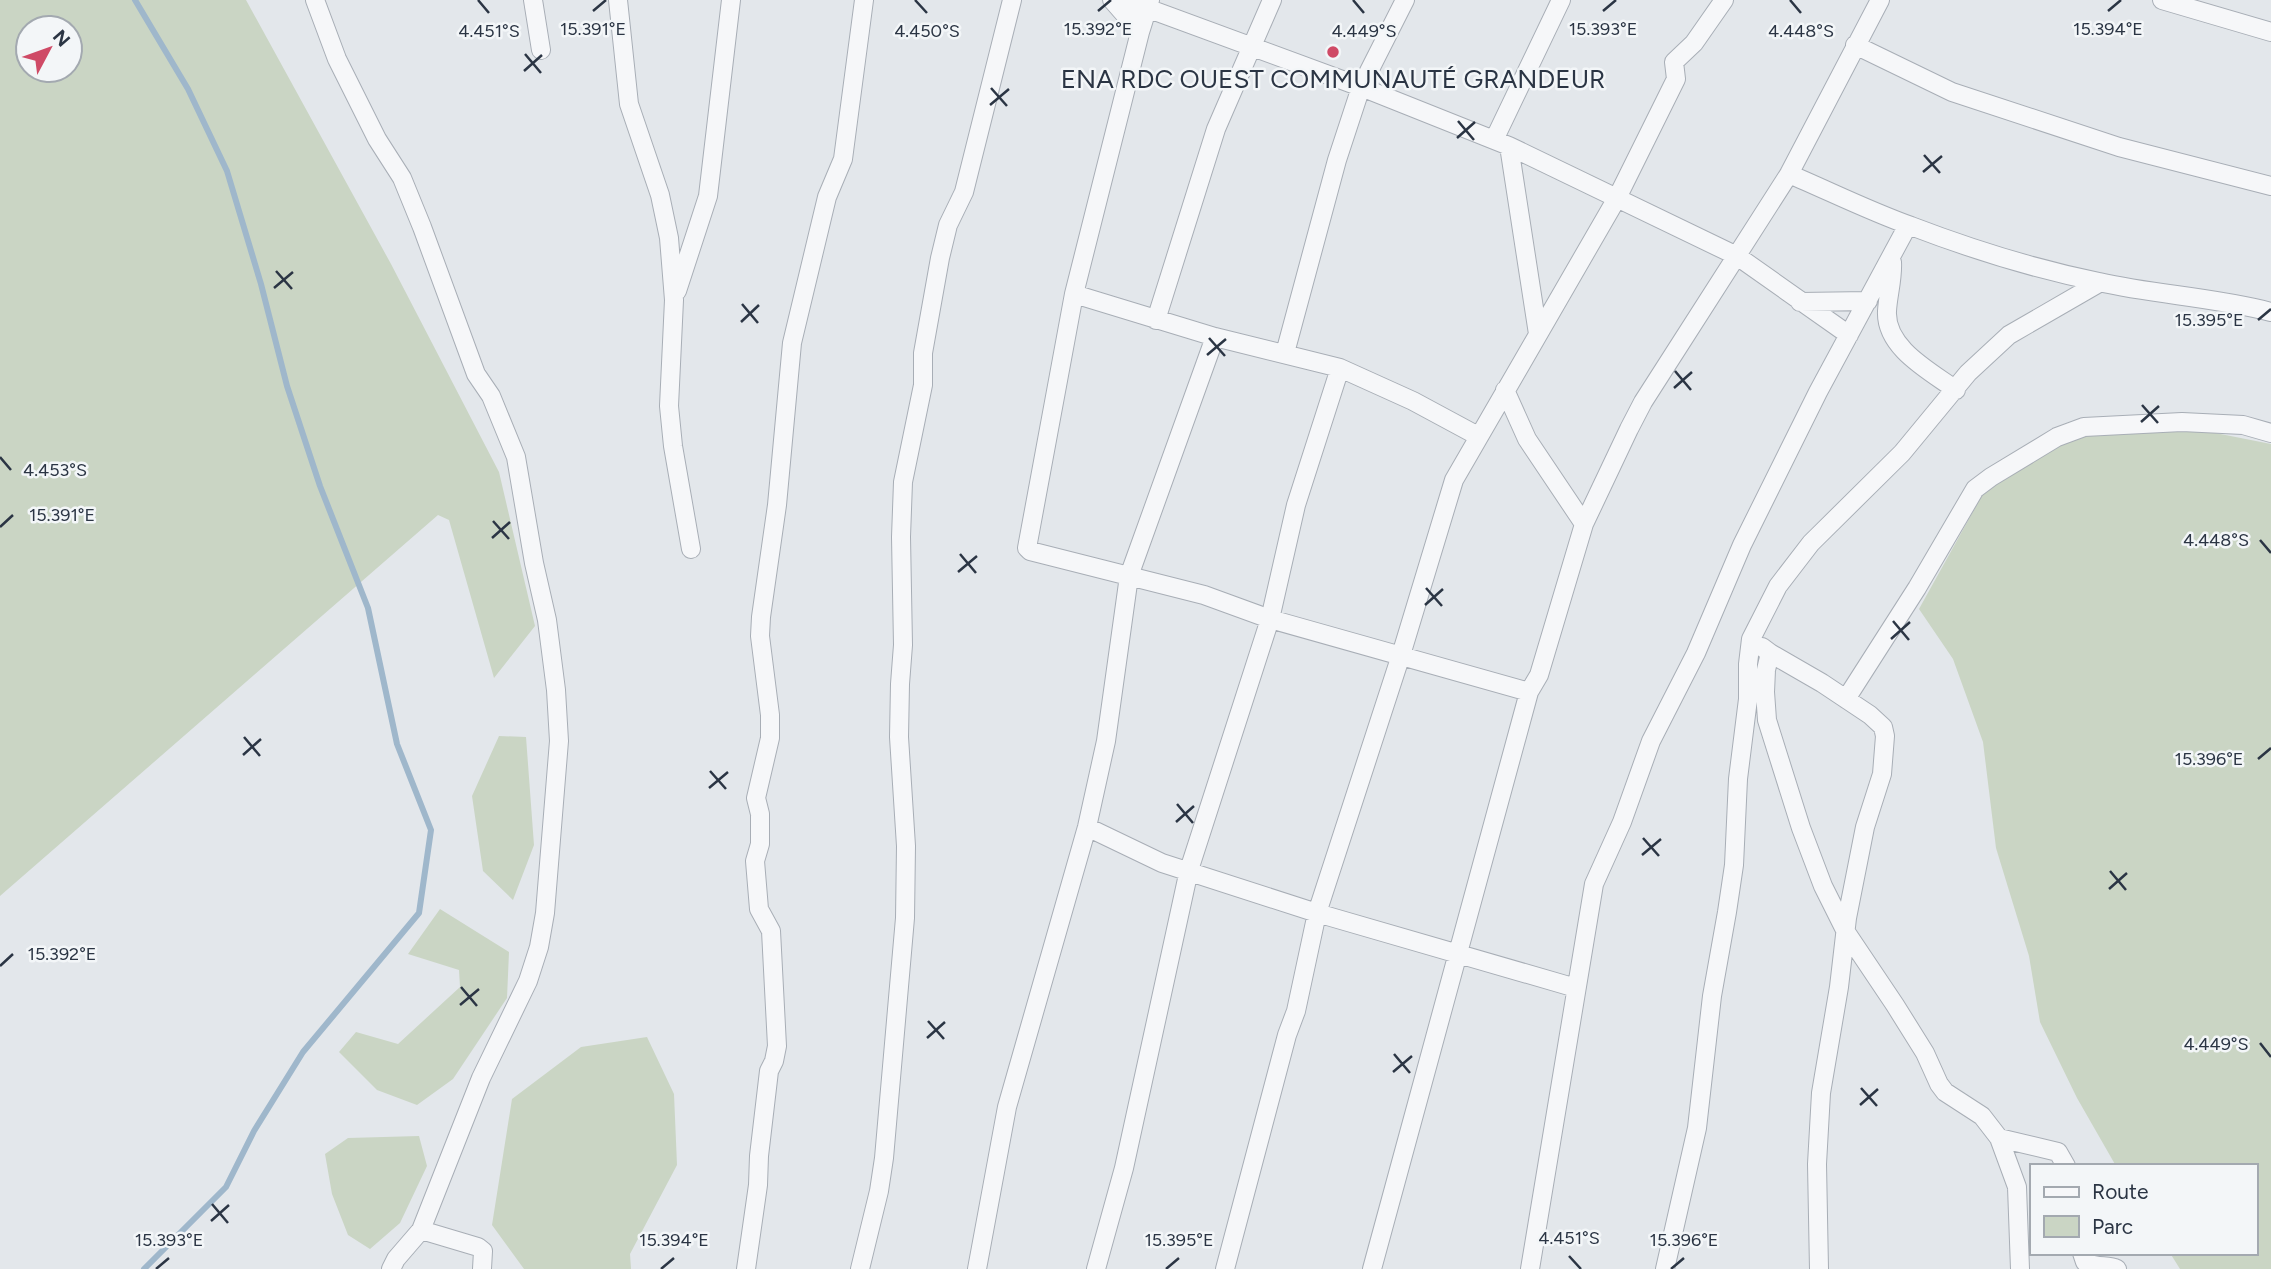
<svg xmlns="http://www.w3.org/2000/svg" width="2271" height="1269" font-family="Figtree,sans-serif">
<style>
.green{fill:#cad5c4;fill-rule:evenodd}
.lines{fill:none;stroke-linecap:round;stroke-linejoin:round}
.stream{stroke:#9fb7cb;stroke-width:6}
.street-casing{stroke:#a8aeb6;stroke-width:20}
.street{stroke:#f6f7f9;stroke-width:18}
.ticks{fill:none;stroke:#2b3544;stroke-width:2.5}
.poi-dot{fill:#cf4a66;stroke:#f3f6f8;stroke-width:2.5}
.labels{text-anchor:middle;stroke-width:5;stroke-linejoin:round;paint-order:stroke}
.poi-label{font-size:26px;fill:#2b3544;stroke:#f3f6f8}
.ticks-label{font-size:18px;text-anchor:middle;fill:#2b3544;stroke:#f3f6f8;stroke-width:5;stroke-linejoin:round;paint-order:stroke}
</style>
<rect width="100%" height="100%" fill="#e3e7eb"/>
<path class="green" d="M0,0H246L391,264L499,472L535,626L494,678L449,520L438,515L0,896ZM70,28V70H28V28Z
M2107,422L2170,424L2271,444V1269H2180L2170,1253H2255V1166H2116L2077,1098L2040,1022L2029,956L1996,848L1983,742L1953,659L1919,609L1990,481L2035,452Z
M499,736L526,737L534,845L513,900L483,871L472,796Z
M440,909L509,952L507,998L453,1079L417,1105L377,1090L339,1052L356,1032L398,1044L460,987L459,970L408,954Z
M647,1037L674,1094L677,1165L630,1254L631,1269H524L492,1225L512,1099L581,1047Z
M419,1136L427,1166L400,1223L370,1249L348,1235L332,1194L325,1154L348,1138Z"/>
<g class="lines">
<path class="stream" d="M135,0L188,89L227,171L261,284L287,386L320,486L368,608L397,744L431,830L419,913L303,1052L254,1131L226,1187L144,1269"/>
<defs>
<path id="street" d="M315,0L337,59L377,139L402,178L422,227L476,374L491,396L516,457L534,563L547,620L556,690L559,741L545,913L539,947L528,981L481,1078L421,1230L396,1259L391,1269
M533,0L541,50
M618,0L629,104L660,195L669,238L674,300L669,406L673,446L691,549
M1112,0L1140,32
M1125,0L1361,87L1509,146L1737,256L1849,335
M1150,0L1140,32L1074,294L1027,548L1030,551L1204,595L1270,619L1529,692
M2162,0L2271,32
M1855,45L1952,92L2119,147L2271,186
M1494,140L1561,0
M1509,146L1538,334
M1789,174C1829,191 1869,211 1911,226C1971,249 2035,269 2099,282C2156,295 2214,297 2271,312
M1892,262C1893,279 1888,294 1887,311C1885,348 1930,371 1956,390
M677,291L708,196L731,0
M1074,294L1215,337L1340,368L1413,401L1478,436
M1800,302L1868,301
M1156,320L1216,129L1272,0
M1285,353L1337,160L1361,87L1405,0
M1505,390L1527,439L1584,524
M1762,647L1770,653L1766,670L1765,692L1767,720L1772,736L1801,828L1823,886L1846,932L1895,1005L1925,1053L1939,1084L1945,1092L1982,1116L1999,1138L2058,1152L2066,1166
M1770,653L1822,683L1870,715L1883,727L1885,736L1882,774L1865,827L1847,918L1839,987L1821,1093L1817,1164L1819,1269
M1846,699L1917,588L1975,489L1991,477L2057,437L2084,427L2182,422L2243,425L2271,433
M1087,827L1162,863L1317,913L1576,988
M1999,1138L2017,1187L2020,1269
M421,1230L478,1247L483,1251L482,1269
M2082,1253L2085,1262C2099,1269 2107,1264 2117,1269
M746,1269L758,1185L759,1156L769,1071L774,1061L777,1046L771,931L759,909L755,861L760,844V814L756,798L770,738V715L760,636L761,617L777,505L792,343L827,197L843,159L864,0
M860,1269L879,1191L884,1158L905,918L906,846L899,737L900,684L903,645L901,537L903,482L923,385V353L940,258L948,225L964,192L1012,0
M977,1269L1007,1107L1087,827L1106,741L1129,576L1215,337
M1096,1269L1124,1168L1189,870L1270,619L1296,505L1340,368
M1225,1269L1287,1035L1296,1011L1317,913L1401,655L1454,480L1617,198L1676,79L1674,62L1694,43L1724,0
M1372,1269L1529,692L1539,675L1584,524L1629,429L1643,402L1789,174L1880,0
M1530,1269L1594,884L1622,822L1651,741L1696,653L1742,545L1818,392L1908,225
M1665,1269L1697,1128L1712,996L1727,912L1734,865L1738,779L1748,699V664L1751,639L1778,586L1811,543L1902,453L1968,373L2009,335L2099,283"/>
</defs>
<use href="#street" class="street-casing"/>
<use href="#street" class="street"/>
</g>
<path class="ticks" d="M478,0L489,13M915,0L927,13M1353,0L1364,13M1790,0L1801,13M593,11L606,0M1098,11L1111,0M1603,11L1616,0M2108,11L2121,0M525,54L541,73M524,71L542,55M991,88L1007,106M990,105L1009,89M1458,121L1474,140M1457,138L1475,122M1924,155L1940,173M1923,172L1942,156M276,271L292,289M274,288L293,272M742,304L758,323M2258,320L2271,309M741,322L759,305M1209,338L1225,356M1207,355L1226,339M1675,371L1691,390M1674,388L1692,372M2142,405L2158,423M2141,422L2159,406M0,457L11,470M493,521L509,539M0,527L13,515M492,538L510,522M2260,540L2271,553M960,554L976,573M958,572L977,556M1426,588L1442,606M1425,605L1443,589M1893,621L1909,640M1891,639L1910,622M244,737L260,756M243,755L261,739M2258,759L2271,748M710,771L726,789M709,788L728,772M1177,804L1193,823M1176,822L1194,806M1643,838L1659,856M1642,855L1661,839M2110,871L2126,890M2109,889L2127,873M0,966L13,954M461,987L477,1006M460,1005L479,989M928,1021L944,1039M927,1038L945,1022M2260,1043L2271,1057M1394,1054L1410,1073M1393,1072L1412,1056M1861,1088L1877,1106M1860,1105L1878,1089M212,1204L228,1223M211,1221L229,1205M1569,1256L1581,1269M156,1269L169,1258M661,1269L674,1258M1166,1269L1179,1258M1671,1269L1684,1258"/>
<circle class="poi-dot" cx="1333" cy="52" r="7"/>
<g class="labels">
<g class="poi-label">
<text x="1333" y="88">ENA RDC OUEST COMMUNAUTÉ GRANDEUR</text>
</g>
</g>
<g class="ticks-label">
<text x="593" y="35">15.391°E</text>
<text x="1098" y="35">15.392°E</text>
<text x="1603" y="35">15.393°E</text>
<text x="2108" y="35">15.394°E</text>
<text x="489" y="37">4.451°S</text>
<text x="1364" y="37">4.449°S</text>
<text x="1801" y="37">4.448°S</text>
<text x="927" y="37">4.450°S</text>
<text x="2209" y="326">15.395°E</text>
<text x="55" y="476">4.453°S</text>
<text x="62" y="521">15.391°E</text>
<text x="2216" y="546">4.448°S</text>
<text x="2209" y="765">15.396°E</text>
<text x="62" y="960">15.392°E</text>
<text x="2216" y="1050">4.449°S</text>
<text x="1569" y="1244">4.451°S</text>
<text x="169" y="1246">15.393°E</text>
<text x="674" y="1246">15.394°E</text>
<text x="1179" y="1246">15.395°E</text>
<text x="1684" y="1246">15.396°E</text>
</g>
<rect x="2030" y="1164" width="228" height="91" fill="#f3f6f8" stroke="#a3a9b0" stroke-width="2"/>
<rect x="2044" y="1187" width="35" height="10" fill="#f6f7f9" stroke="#a3a9b0" stroke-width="2"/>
<text x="2092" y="1199" font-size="21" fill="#2b3544">Route</text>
<rect x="2044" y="1216" width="35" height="21" fill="#cad5c4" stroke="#a3a9b0" stroke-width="2"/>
<text x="2092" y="1234" font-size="21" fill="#2b3544">Parc</text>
<g transform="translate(49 49) rotate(49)"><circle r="33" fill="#f3f6f8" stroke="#a3a9b0" stroke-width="2"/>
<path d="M0-5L12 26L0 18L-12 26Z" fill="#cf4a66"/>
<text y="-10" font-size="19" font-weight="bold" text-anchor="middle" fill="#2b3544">N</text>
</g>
</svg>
